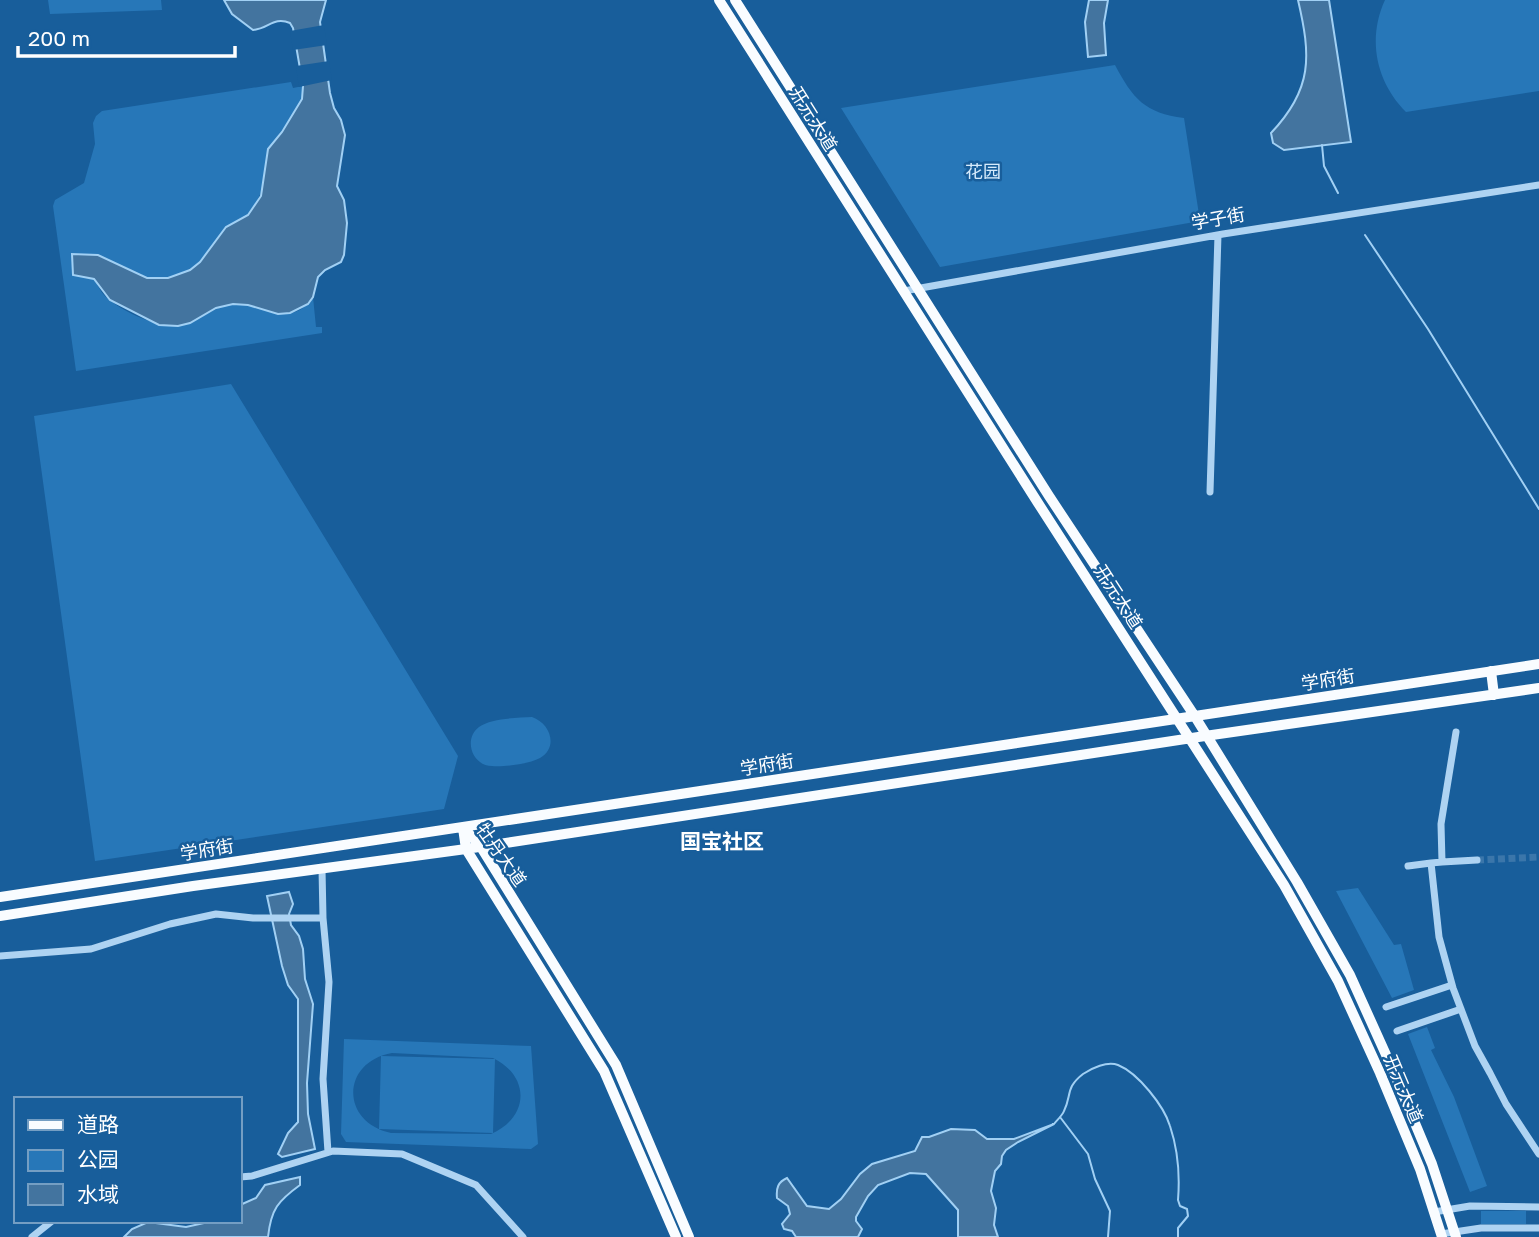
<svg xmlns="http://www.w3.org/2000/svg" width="1539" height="1237" font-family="'Golos Text','Noto Sans SC',sans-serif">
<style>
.green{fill:#2777b8;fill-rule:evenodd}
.water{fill:#43749f;stroke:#a1d0f4;stroke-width:2}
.pier{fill:#185e9b}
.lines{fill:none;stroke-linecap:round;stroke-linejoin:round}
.stream{stroke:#a1d0f4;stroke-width:2}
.minor-tunnel{stroke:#3b76aa;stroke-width:7;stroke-dasharray:7 3.5;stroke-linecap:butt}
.minor{stroke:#aed3f2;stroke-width:7}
.major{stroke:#f9fcff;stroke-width:10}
.labels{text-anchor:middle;stroke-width:5;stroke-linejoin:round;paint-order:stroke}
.street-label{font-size:18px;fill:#fff;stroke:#185e9b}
.park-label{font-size:18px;fill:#d6ebfc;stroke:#185e9b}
.quarter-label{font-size:21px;font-weight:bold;fill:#fff;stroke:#185e9b}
</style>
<rect width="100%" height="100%" fill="#185e9b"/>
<path class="green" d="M48,0H161L162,10L50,14Z
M1385,0H1539V91L1406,112C1376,82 1367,39 1385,0Z
M1115,65C1133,99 1145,113 1184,118L1200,221L940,267L841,108Z
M291,82L293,88L303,86L302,99L295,113L268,149L265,183L255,206L248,215L226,227L200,262L190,270L168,278H147L98,255L73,254V274L94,279C98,285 101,293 106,297C127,315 163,331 190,322C206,317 217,305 235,304C263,304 290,330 313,297L316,327H322V333L76,371L53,206L55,200L84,183L95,144L93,123L96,116L102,111Z
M231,384L458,756L444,809L95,861L34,416Z
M532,717C550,723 559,747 540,758C529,764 505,767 492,766C472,766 463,739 479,727C491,718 517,718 532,717Z
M1358,888L1394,945L1401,944L1414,990L1392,998L1336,891Z
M1427,1027L1435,1048L1431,1050L1454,1097L1487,1186L1470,1192L1408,1034Z
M344,1039L531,1046L538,1144L531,1149L346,1142L341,1134ZM392,1053L493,1058C530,1076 530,1117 491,1134L391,1133C340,1122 341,1062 392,1053Z
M381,1056L495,1059L493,1133L379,1129Z
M1481,1211H1526V1224H1481Z"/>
<path class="water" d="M224,0H326L320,22L330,93L334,108L341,120L345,135L337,186L344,200L347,223L344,255L341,262L325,270L318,277L313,297L308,304L290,313L278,314L248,305L233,304L216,308L190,323L178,326L159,325L110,300L94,279L73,275L72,254L98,255L147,278H168L190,270L200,262L226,227L248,215L261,196L268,149L282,132L302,99L303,86L293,28L290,23C274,16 268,29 253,30L232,14Z
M1089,0H1108L1104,23L1106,55L1088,57L1085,22Z
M1298,0H1329L1351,142L1284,150L1273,143L1271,133C1313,89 1311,56 1298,0Z
M289,892L293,904L289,914L291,925L299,936L303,949L305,979L313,1004L307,1083L308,1114L315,1149L282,1157L278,1154L288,1133L298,1122V999L288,985L282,966L267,896Z
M1054,1124L1018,1142L1006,1150L1002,1156L1001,1164L995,1171L991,1191L996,1208L994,1225L998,1237H958V1210L926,1174L910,1173L878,1185L868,1196L856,1217V1221L862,1229L858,1237H796L792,1231L784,1229L782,1224L790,1214L788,1206L777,1198C776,1188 778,1182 787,1178L807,1206L829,1209L841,1199L860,1174L872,1164L915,1151L922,1137H929L951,1129L975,1130L987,1139H1014Z
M300,1177V1185C278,1201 271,1209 268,1237H124L132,1229L148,1222L186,1227L213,1221H240V1205L256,1198L265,1185Z"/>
<path class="pier" d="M324,25L327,45L293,50L290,31Z
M329,61L332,80L299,87L296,66Z"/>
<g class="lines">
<path class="stream" d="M1322,145L1324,166L1338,193
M1365,235L1428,329L1539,509
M1060,1117L1088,1154L1095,1179L1110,1211L1108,1237
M1054,1124C1057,1120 1062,1116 1064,1111C1072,1095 1065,1088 1083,1074C1092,1068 1107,1061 1118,1065C1138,1073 1164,1106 1170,1126C1178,1150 1180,1175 1178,1200L1180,1206L1187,1209L1188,1216L1178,1228V1237"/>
<path class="minor-tunnel" d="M1477,860L1539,857"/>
<path class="minor" d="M904,291L1223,234L1539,185
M1210,492L1218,235
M1456,732L1441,824L1442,862L1431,863L1439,937L1453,988L1475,1046L1490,1073L1506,1104L1539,1154
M1442,862L1477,860
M1408,866L1431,863
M322,869L323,918L329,982L323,1079L328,1152
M0,956L91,949L170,924L216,914L253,918H323
M1386,1007L1452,985
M1397,1031L1461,1009
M240,1177L252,1176L333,1151L402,1154L476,1185L523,1237
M1434,1212L1470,1206L1539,1207
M1441,1234L1481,1228H1539
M32,1237L52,1221"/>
<path class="major" d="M719,0L1038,503L1284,885L1338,981L1380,1073L1420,1169L1442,1237
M735,0L1049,496L1194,715L1297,882L1350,975L1392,1068L1432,1164L1456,1237
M1491,671L1494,695
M463,827L481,847L616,1065L689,1237
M463,828L466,849L604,1071L676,1237
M0,897L1539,664
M0,916L193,886L466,849L1205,736L1539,688"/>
</g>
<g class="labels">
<g class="street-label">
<text transform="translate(813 119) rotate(58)" y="6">开元大道</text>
<text transform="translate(1218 219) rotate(-10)" y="6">学子街</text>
<text transform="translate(1118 597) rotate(57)" y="6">开元大道</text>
<text transform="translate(1328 680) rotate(-9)" y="6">学府街</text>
<text transform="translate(767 765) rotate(-9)" y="6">学府街</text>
<text transform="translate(207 850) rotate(-9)" y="6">学府街</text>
<text transform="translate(501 855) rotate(55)" y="6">牡丹大道</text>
<text transform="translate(1403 1089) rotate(67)" y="6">开元大道</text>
</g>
<g class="park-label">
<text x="983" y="178">花园</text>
</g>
<g class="quarter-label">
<text x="722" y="849">国宝社区</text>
</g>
</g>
<rect x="14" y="1097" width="228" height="126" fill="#185e9b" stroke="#749ec3" stroke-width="2"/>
<rect x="28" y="1120" width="35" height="10" fill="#f9fcff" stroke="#749ec3" stroke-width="2"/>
<text x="77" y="1132" font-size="21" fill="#ffffff">道路</text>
<rect x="28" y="1150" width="35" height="21" fill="#2777b8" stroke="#749ec3" stroke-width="2"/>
<text x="77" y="1167" font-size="21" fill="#ffffff">公园</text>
<rect x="28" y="1184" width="35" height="21" fill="#43749f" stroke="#749ec3" stroke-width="2"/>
<text x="77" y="1202" font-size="21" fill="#ffffff">水域</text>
<path d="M18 46v10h217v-10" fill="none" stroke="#ffffff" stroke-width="3.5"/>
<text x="28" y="46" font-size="21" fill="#ffffff" stroke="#185e9b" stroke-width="5" paint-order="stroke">200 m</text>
</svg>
